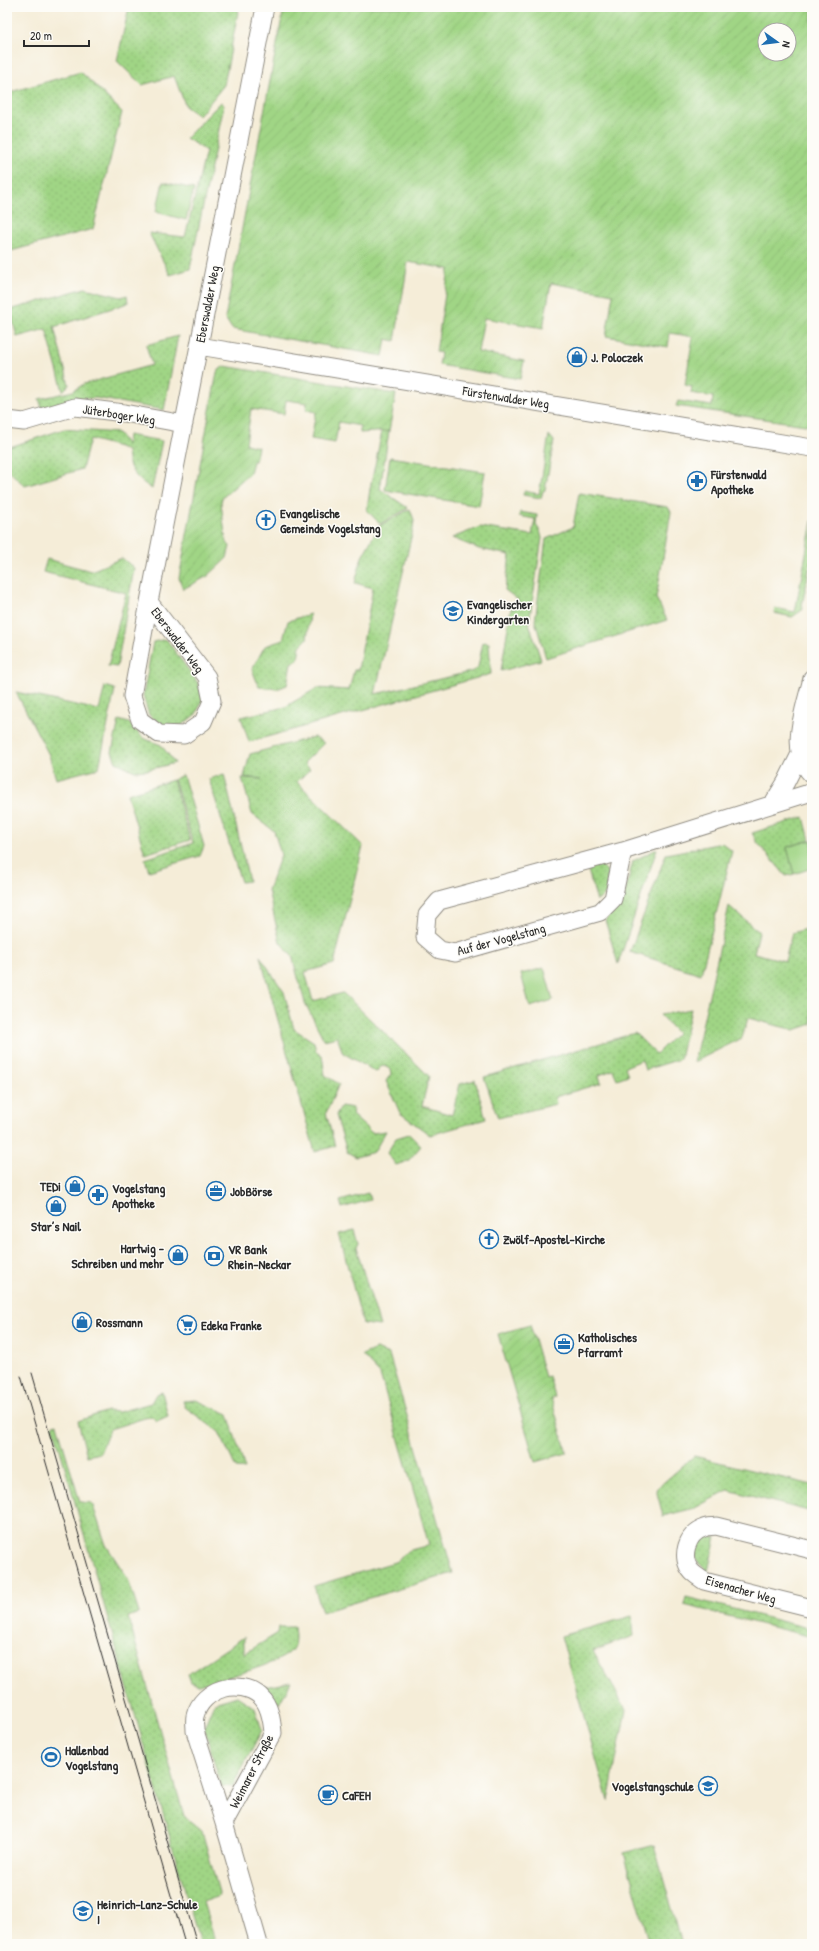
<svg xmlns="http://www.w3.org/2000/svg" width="819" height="1951" font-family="'Patrick Hand',sans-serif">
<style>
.grass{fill:url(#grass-dots);stroke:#668058}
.park{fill:#a0d585;stroke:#668058}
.garden{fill:url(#garden-furrows);stroke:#668058;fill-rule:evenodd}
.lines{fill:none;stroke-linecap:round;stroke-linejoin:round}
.minor-casing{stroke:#908c82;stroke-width:19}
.minor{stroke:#fff;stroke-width:17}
.tram{stroke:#2b2b2b;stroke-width:1}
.labels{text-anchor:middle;stroke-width:3;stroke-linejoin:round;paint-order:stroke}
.street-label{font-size:13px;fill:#2b2b2b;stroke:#fdfcf7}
.poi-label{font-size:13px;font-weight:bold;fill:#2b2b2b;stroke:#fdfcf7;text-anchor:start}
</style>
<defs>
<pattern id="grass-dots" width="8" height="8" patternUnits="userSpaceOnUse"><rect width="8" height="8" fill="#a0d585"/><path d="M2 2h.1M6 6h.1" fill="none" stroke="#8ab773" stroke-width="1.8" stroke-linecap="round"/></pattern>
<pattern id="garden-furrows" width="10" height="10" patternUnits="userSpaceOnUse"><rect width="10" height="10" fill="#a0d585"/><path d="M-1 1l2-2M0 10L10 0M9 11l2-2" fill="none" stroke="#8ab773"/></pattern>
</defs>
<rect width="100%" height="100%" fill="#fdfcf7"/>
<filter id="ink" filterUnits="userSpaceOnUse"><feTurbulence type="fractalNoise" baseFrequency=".025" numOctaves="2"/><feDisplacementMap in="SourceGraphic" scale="8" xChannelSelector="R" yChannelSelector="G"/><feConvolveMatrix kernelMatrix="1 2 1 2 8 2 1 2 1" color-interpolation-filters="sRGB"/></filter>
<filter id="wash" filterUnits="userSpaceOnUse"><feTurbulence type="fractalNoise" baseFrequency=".012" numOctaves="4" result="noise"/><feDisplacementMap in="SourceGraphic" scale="16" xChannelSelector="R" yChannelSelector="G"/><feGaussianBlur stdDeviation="0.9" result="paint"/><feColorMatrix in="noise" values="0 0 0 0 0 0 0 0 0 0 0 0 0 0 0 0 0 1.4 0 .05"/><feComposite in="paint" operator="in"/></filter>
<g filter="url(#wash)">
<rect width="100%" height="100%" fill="#f5edd8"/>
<path class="grass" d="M129,7H239L224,85L199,116L186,107L174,76L142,85L117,61Z
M81,72L122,112L93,229L7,252V93Z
M221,102L224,105L190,269L170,275L149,233L185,237L206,151L186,138Z
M85,288L121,297L127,295L128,303L54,327L69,385L63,391L46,329L17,337L10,310Z
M178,336L164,410L96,398L72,399L42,408L39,399L73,391L84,384L152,365L146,345Z
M64,429L118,433L127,445L128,435L162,441L152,489C136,478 128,471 127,451L119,447L90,439L82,469L25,486L7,469V448Z
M382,431H389L380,489L408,508L380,524L367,510L370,489Z
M549,435L554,441L545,490L543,491L541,498L523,495L524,491L539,494Z
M579,493L668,507L671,512L656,598L667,620L546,658L535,621L546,539L573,527Z
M410,509L414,520L413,529L375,694L474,671L478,667L483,642L489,643L491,674L249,742L241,717L285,707L317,688L349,690L354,670H358L373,588L355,583L362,557L379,526Z
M520,512L537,515L536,525L540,531L542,538L529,623L541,660L501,671L511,608H516L519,603L517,599L505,590L510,555L479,549L452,538L480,527L532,535L535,519L519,516Z
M812,521V555L801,611L792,617L774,613L775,608L795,612Z
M122,558L134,568L117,667L108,666L126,593L43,572L47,559L91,571Z
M310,614L307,639L300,646L298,659L291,663L287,685L277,689L259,687L252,669L265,646L283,640L288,621Z
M166,639L198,683L203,699L196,714L182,725L165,727L149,715L143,696L153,642Z
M105,686L115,689L99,768L56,779L49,755L16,692L99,710Z
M119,720L129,723L143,738L161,745L175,763L147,770L135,771L116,762L112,752Z
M314,737L324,743L304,763L310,769L297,782L363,846L334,964L305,972L313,1001L343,993L429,1076L422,1106L452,1115L460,1084L475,1080L486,1119L430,1135L400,1113L386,1081L391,1074L390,1069L384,1066L380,1067L376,1072L343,1053L337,1037L324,1040L305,1003L292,956L280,942L268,890L281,855L274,831L252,814L242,778L262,779L244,777L250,754Z
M224,774L249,881L241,882L209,779Z
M183,775L204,846L200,856L149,871L145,859L193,843L174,779Z
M173,780L190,840L145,854L127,794Z
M804,817L810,840L787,847L794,874L786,876L757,842L752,833Z
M722,843L732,851L701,974L630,952L666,854Z
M657,849L618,964L605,920L622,904L633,861Z
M601,865L608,872L606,894L597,901L587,867Z
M729,906L759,932L754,953L785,961L792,933L812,927V1024L794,1030L748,1018L742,1038L694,1062Z
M260,956L284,992L294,1029L314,1042L316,1051L322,1055L325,1075L339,1084L326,1113L335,1146L315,1152Z
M691,1009L680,1059L645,1070L642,1060L625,1067L628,1075L617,1079L613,1070L599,1075L601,1083L555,1097L556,1104L498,1118L484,1077L635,1033L656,1054L677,1033L660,1015Z
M341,1106L353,1108L352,1115L372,1133L386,1131L374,1152L356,1157L347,1152L336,1115Z
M409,1134L421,1146L408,1161L396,1165L387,1153L396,1138Z
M368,1193L370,1200L342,1208L340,1201Z
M354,1230L358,1244L356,1248L380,1326L363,1324L339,1234Z
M376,1349L389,1354L453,1573L322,1612L314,1586L398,1561L407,1551L429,1545L380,1374L362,1355Z
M162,1392L168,1416L157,1421L151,1416L110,1429L100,1453L87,1456L78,1421L107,1411L118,1412L151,1403L156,1394Z
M196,1400L228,1414L245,1469L236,1468L219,1432L185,1407L183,1401Z
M57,1424L80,1502L92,1503L106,1545L128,1579L139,1613L128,1617L184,1816L202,1831L220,1896L203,1902L216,1944H200L53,1425Z
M694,1456L812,1485V1512L728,1490L695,1508L663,1516L656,1489Z
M716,1537L708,1571C688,1558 691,1538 716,1537Z
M686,1597L812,1629V1637L684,1605Z
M632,1616L634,1636L593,1651L626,1710L608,1801L561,1636Z
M279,1627H294C295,1636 297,1646 289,1653C276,1665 220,1679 199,1685L191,1682L188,1674L244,1637V1654L278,1633Z
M291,1682L279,1704L265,1687Z
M237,1696L255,1708L262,1730L232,1787L221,1786L204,1727L214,1703Z
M654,1845L682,1944H650L624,1853Z"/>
<path class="park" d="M163,182L194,189L186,220L156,212Z
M812,840V868L794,874L787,847Z
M544,968L553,1000L530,1007L521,974Z"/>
<path class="garden" d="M284,7H812V426L676,406L678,401L712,406L713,397L691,393L692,387L685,385L693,337L670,333L668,347L606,336L613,294L551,283L543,328L484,318L478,352L524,361L520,379L439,365L441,353L436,352L449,269L408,262L395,341L386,339L383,356L232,329L225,318ZM765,30H789V54H765Z
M224,366L396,394L389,431L360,433V426L339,422L335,443L311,439L316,412L306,410L307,403L286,400L284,414L251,409L246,444L258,447L255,461H253L250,473L222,498L221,503L226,542L230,546L227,558L208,576L183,589L179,578L217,372Z
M390,457L485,472L479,506L385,490Z
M530,1325L545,1377L549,1376L555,1397L551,1398L567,1453L535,1462L498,1334Z"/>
</g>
<g filter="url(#ink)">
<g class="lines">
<defs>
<path id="minor" d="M199,346L812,448
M7,420L24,422L75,407L124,413L184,424
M149,602L207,677L212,701L203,722L184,735L159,734L140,720L132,696L149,602L265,7
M812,678C805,709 787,750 812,775
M773,803L786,782L799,756
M623,851L613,899L600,912L455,953L440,950L425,937L427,915L439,901L623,851L812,792
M812,1550L716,1526C712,1527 707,1526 704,1528C687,1533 679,1558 692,1572C695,1575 700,1578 704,1581L812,1608
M224,1823L273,1733C272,1721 270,1705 260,1696C240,1678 202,1688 195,1716C194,1720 195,1726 195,1731L224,1823L259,1944"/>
</defs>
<use href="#minor" class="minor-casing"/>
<use href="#minor" class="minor"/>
<path class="tram" d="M32,1373L197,1944
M21,1376L185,1944"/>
</g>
</g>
<defs>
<symbol id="shop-ring" viewBox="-11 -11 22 22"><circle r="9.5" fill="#fdfcf7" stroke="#1f6fb2" stroke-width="1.5"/><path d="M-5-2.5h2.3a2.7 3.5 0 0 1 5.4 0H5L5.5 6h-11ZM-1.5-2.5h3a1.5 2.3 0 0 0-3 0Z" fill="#1f6fb2"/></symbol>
<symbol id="pharmacy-ring" viewBox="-11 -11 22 22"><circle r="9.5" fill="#fdfcf7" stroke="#1f6fb2" stroke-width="1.5"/><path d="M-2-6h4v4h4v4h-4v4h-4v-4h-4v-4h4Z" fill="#1f6fb2"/></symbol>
<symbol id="church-ring" viewBox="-11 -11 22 22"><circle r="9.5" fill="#fdfcf7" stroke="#1f6fb2" stroke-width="1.5"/><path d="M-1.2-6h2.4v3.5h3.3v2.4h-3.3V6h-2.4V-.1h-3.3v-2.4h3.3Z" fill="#1f6fb2"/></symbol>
<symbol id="school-ring" viewBox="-11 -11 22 22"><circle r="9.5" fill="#fdfcf7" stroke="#1f6fb2" stroke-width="1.5"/><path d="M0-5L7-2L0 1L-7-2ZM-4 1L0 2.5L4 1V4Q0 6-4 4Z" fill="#1f6fb2"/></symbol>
<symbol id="office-ring" viewBox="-11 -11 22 22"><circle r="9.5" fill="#fdfcf7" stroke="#1f6fb2" stroke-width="1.5"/><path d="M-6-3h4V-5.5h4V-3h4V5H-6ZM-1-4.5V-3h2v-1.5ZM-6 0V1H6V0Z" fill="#1f6fb2"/></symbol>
<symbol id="bank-ring" viewBox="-11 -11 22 22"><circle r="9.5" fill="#fdfcf7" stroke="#1f6fb2" stroke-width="1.5"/><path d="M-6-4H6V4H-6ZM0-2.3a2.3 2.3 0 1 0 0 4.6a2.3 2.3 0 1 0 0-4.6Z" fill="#1f6fb2"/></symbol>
<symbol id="supermarket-ring" viewBox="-11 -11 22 22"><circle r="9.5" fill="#fdfcf7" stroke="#1f6fb2" stroke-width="1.5"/><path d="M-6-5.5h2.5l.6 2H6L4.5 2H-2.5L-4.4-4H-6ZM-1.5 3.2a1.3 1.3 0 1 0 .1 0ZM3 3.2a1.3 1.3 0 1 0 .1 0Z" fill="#1f6fb2"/></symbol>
<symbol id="stadium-ring" viewBox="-11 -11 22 22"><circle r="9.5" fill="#fdfcf7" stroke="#1f6fb2" stroke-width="1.5"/><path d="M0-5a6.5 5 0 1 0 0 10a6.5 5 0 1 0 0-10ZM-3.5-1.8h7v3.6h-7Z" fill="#1f6fb2"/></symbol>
<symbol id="cafe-ring" viewBox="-11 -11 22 22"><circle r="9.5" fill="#fdfcf7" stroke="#1f6fb2" stroke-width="1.5"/><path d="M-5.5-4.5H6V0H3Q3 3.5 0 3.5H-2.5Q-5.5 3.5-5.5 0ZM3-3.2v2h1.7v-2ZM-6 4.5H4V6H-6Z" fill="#1f6fb2"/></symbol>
</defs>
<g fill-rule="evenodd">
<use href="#shop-ring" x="566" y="346" width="22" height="22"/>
<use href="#pharmacy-ring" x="686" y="470" width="22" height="22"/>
<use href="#church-ring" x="255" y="509" width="22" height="22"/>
<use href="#school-ring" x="442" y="600" width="22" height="22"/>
<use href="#shop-ring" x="64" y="1175" width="22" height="22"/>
<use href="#office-ring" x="205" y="1180" width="22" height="22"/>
<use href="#pharmacy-ring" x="87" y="1184" width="22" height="22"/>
<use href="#shop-ring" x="45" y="1195" width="22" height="22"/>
<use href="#church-ring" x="478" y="1228" width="22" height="22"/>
<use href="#shop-ring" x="167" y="1244" width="22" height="22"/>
<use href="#bank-ring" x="203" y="1245" width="22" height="22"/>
<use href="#shop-ring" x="71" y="1311" width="22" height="22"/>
<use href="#supermarket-ring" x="176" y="1314" width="22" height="22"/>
<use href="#office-ring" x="553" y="1333" width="22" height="22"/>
<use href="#stadium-ring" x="40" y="1746" width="22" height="22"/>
<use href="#school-ring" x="697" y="1775" width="22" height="22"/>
<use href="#cafe-ring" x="317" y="1784" width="22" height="22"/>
<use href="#school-ring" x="72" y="1900" width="22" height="22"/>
</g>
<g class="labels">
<g class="street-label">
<text transform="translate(207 304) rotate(-79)" y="5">Eberswalder Weg</text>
<text transform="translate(506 397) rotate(9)" y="5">Fürstenwalder Weg</text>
<text transform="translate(119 414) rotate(9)" y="5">Jüterboger Weg</text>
<text transform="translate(178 640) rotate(53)" y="5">Eberswalder Weg</text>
<text transform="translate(501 939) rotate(-15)" y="5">Auf der Vogelstang</text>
<text transform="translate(741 1589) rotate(16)" y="5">Eisenacher Weg</text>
<text transform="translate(251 1771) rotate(-63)" y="5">Weimarer Straße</text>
</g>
<g class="poi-label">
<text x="591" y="362">J. Poloczek</text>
<text x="711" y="479">Fürstenwald<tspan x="711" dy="15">Apotheke</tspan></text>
<text x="280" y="518">Evangelische<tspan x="280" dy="15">Gemeinde Vogelstang</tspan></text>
<text x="467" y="609">Evangelischer<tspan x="467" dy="15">Kindergarten</tspan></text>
<text x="61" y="1191" text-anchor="end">TEDi</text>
<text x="112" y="1193">Vogelstang<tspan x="112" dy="15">Apotheke</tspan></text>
<text x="230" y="1196">JobBörse</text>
<text x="56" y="1231" text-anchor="middle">Star’s Nail</text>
<text x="503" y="1244">Zwölf-Apostel-Kirche</text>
<text x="164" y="1253" text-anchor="end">Hartwig -<tspan x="164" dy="15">Schreiben und mehr</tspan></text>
<text x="228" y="1254">VR Bank<tspan x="228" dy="15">Rhein-Neckar</tspan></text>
<text x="96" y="1327">Rossmann</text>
<text x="201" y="1330">Edeka Franke</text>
<text x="578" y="1342">Katholisches<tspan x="578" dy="15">Pfarramt</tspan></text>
<text x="65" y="1755">Hallenbad<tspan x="65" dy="15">Vogelstang</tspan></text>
<text x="694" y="1791" text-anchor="end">Vogelstangschule</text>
<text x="342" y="1800">CaFEH</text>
<text x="97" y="1909">Heinrich-Lanz-Schule<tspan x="97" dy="15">I</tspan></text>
</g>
</g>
<rect width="819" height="1951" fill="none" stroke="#fdfcf7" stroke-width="24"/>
<g transform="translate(777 42) rotate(104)"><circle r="19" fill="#fdfcf7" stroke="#a9a8a5"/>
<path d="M0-3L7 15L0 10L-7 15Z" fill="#1f6fb2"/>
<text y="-6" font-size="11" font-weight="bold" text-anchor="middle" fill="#2b2b2b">N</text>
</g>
<path d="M24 40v6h65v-6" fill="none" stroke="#2b2b2b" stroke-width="2"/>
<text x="30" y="40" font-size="12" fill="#2b2b2b" stroke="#fdfcf7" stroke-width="3" paint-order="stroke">20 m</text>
</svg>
